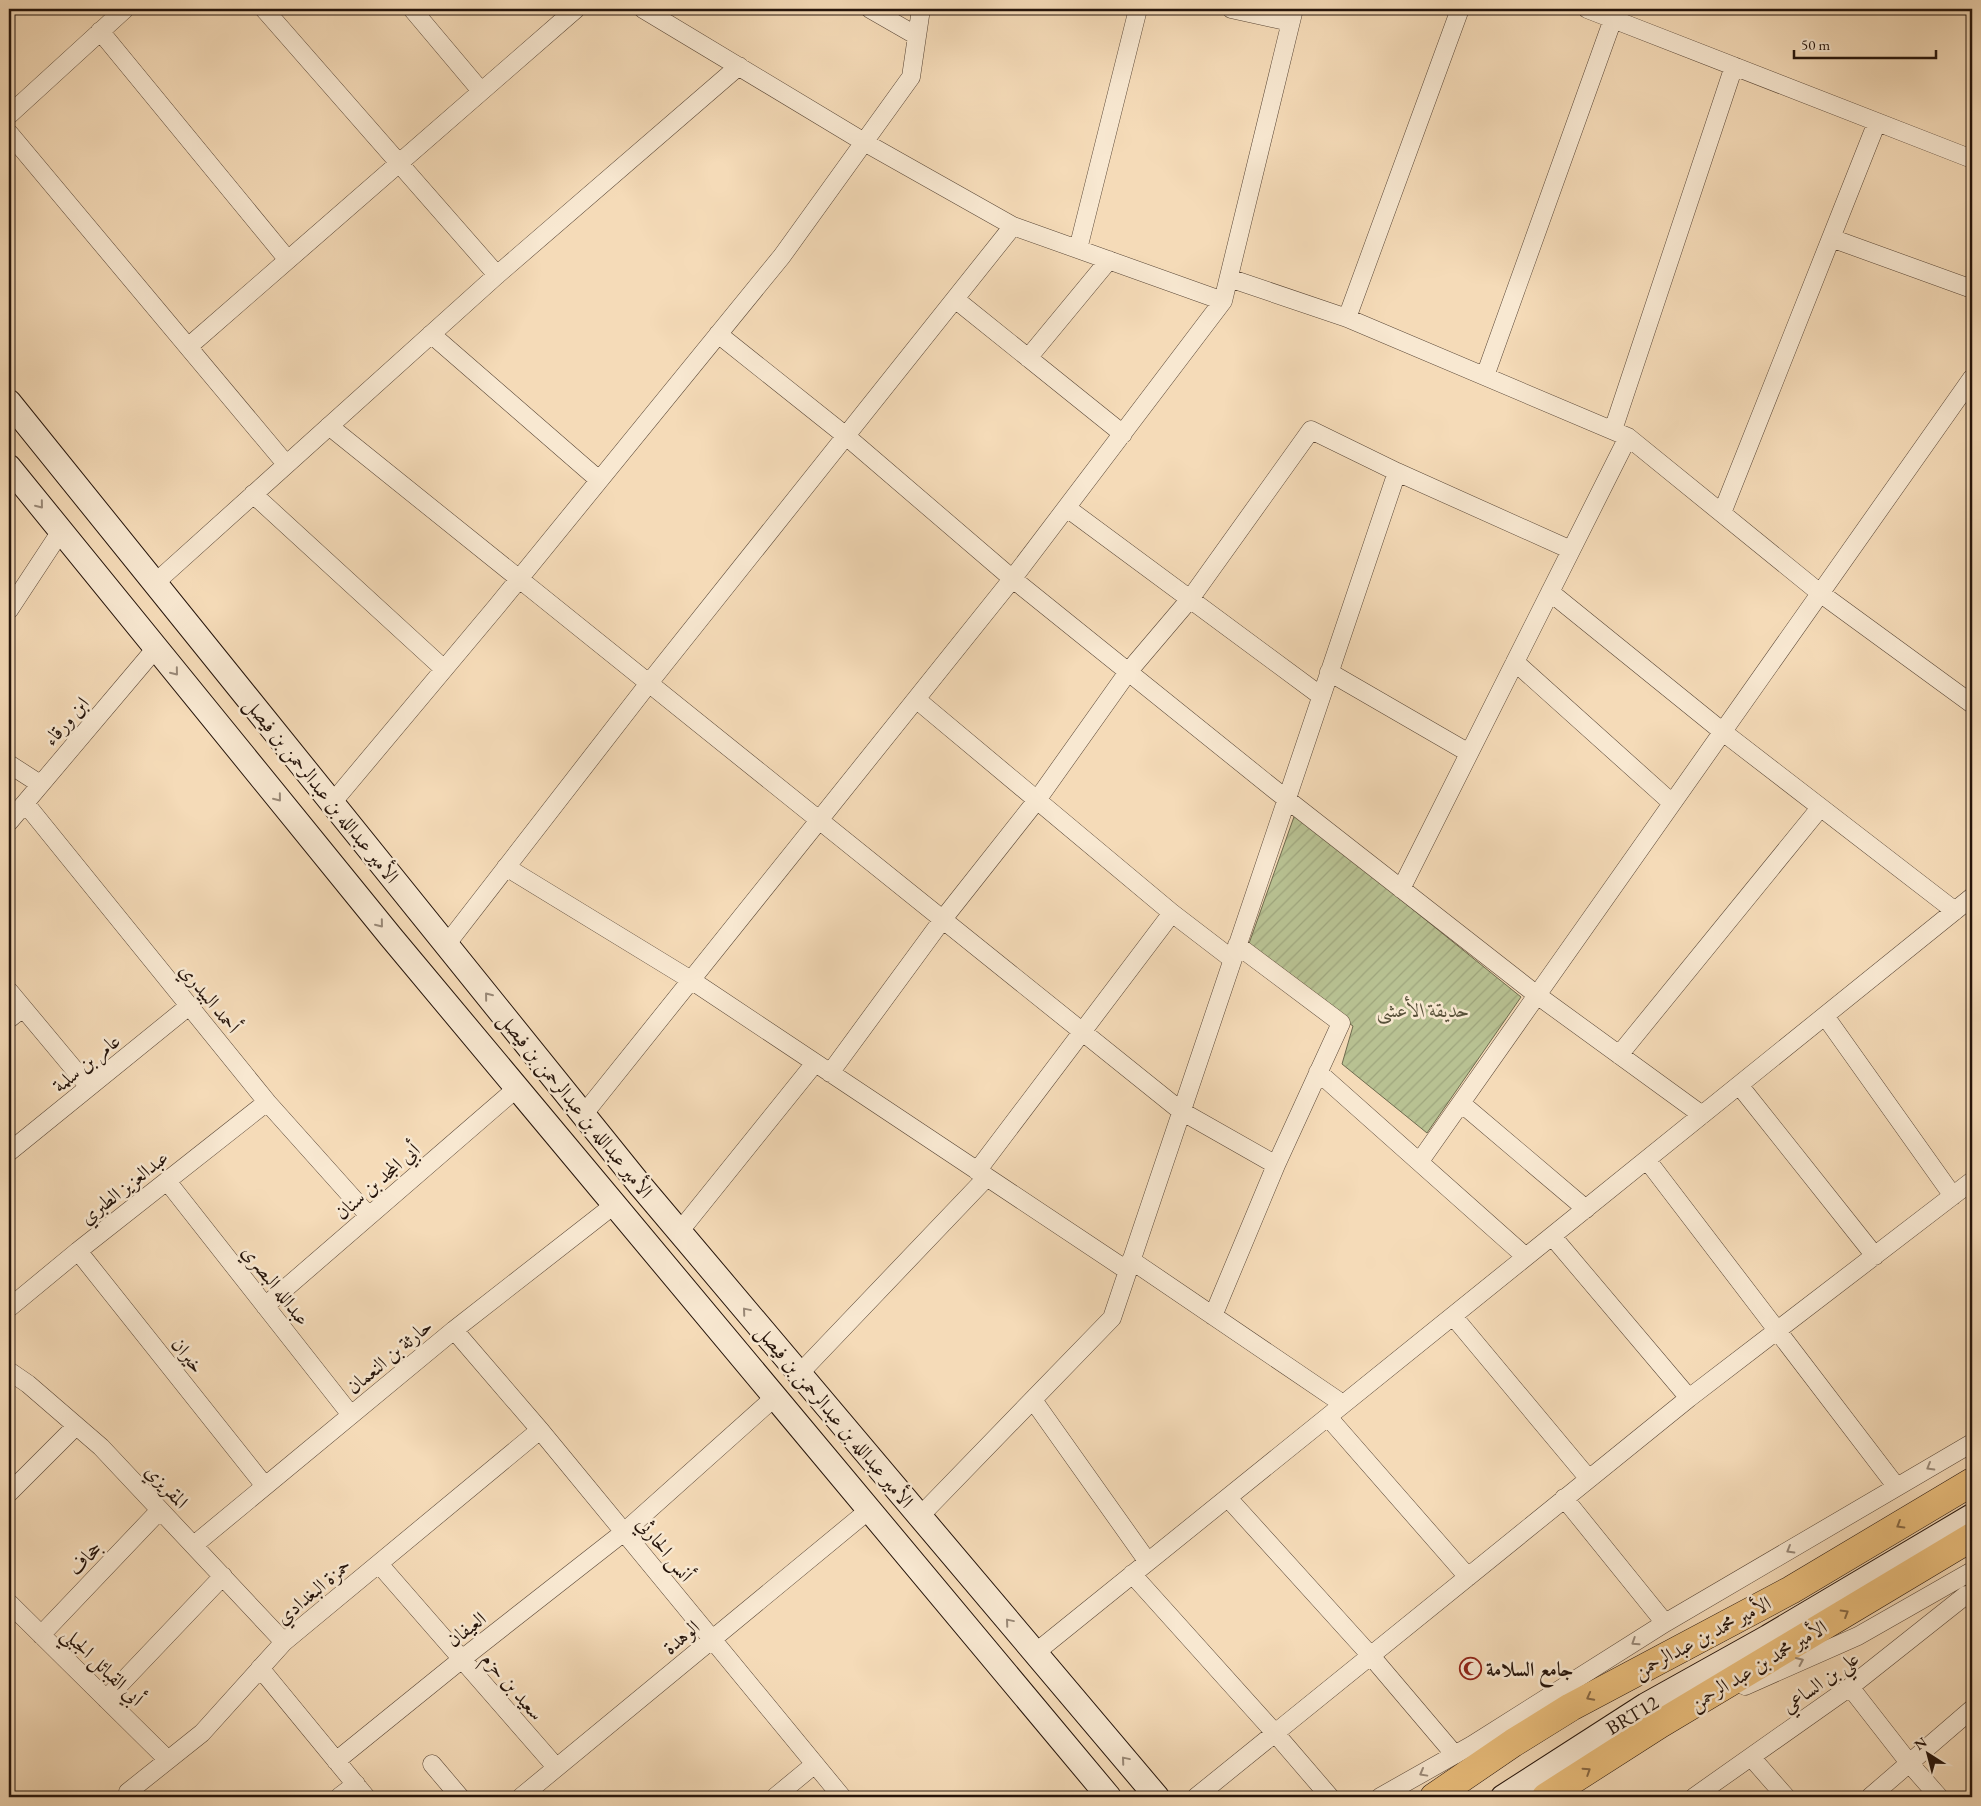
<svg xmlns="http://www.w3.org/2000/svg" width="1981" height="1806" font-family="'EB Garamond',Amiri,serif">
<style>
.garden{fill:url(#garden-furrows);stroke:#6e6a4e}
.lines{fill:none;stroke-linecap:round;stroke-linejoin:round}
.street-casing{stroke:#594636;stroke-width:19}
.secondary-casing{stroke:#25140b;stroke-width:26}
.primary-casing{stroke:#25140b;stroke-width:29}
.street{stroke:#f8e8d1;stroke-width:18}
.secondary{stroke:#f8e8d1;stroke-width:24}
.primary{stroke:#eabe7c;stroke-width:28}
.oneway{stroke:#998978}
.oneway2{stroke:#886944}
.labels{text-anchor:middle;stroke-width:5;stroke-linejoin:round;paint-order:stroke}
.street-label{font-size:20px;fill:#25140b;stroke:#f8e8d1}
.park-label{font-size:20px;font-style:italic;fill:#58513a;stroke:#f8e8d1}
.poi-label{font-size:20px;font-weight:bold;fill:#25140b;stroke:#f8e8d1;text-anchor:start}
</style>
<defs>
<pattern id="garden-furrows" width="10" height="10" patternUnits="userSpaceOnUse" patternTransform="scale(1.25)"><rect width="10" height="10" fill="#b8c192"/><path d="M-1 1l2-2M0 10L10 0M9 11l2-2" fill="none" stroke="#9ea57d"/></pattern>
</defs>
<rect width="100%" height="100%" fill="#f5dbb8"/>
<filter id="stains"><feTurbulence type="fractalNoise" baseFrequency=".004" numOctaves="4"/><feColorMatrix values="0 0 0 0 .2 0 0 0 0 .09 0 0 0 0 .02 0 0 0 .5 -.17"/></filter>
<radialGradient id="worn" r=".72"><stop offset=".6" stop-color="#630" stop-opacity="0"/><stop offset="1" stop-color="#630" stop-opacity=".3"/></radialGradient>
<path class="garden" d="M1295,814L1521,997L1427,1133L1342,1064L1353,1026L1246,952Z"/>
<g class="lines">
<defs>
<path id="street" d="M264,9L497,275
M412,9L481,91
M643,9L864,142L1013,226L1223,301
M870,9L917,36
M1231,9L1290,22
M1587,9L1972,159
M100,31L288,260
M9,115L125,9
M9,133L286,464
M1831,238L1972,289
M1078,249L1138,9
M1229,278L1347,318L1628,437L1820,593L1972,704
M955,299L1123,434
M1347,318L1460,9
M431,334L599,480
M718,334L846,436L1008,575L1275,790L1537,995L1702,1115
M188,347L576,9
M1028,358L1109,260
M1485,376L1613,19
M329,426L1181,1111L1276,1165
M1613,430L1734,66
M253,494L444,669
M1067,508L1321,696
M1722,513L1877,122
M155,583L497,275L739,66
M1550,592L1723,732L1955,911
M9,610L61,531
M1515,662L1672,803
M1329,672L1469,753
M916,699L1172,913L1232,959
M9,764L40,784
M25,803L267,1102L369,1216
M332,803L497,606L782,256L911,77L921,9
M9,822L156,648
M506,867L691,980L1128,1271
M1401,889L1628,437
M446,945L649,683L1013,226
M9,991L89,1087
M1825,1016L1953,1196
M9,1019L23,1008
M1619,1055L1820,808
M1318,1072L1526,1257
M830,1073L943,919L1037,800L1128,672L1190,599L1311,430L1397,472L1571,550
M1739,1085L1875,1256
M1461,1103L1586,1209
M583,1115L1013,578L1223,301L1294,9
M9,1152L189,1006
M1647,1160L1896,1486
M1420,1161L1972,378
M977,1171L1172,913
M167,1181L351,1415
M679,1232L815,1063
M1552,1236L1689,1398
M78,1251L265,1486
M1131,1260L1343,1404
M265,1306L517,1088
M9,1308L78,1251L267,1102
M1213,1316L1276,1165L1341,1023L1237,945
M1453,1316L1589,1479
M454,1330L540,1430L842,1797
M9,1371L28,1384L101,1447L284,1642
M799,1374L987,1177
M1033,1400L1148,1562
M1328,1417L1468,1577
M9,1493L76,1426
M1228,1498L1371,1656L1455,1755
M1564,1498L1665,1623
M920,1516L1112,1318L1397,472
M194,1545L454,1330L614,1205
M379,1564L556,1767
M1132,1574L1275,1733L1330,1797
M9,1603L168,1760
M41,1635L160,1510
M1035,1653L1972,897
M260,1668L366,1797
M1745,1686L1858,1636L1972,1571
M1850,1687L1910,1764L1939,1797
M106,1699L223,1576
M1751,1757L1786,1797
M336,1761L462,1659L624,1532L775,1397
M432,1764L460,1797
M128,1797V1792L202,1733L284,1642L540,1430
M339,1797L356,1784
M521,1797L869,1510
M775,1797L815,1764
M1196,1797L1689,1398L1972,1181
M1380,1797L1472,1745L1665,1623L1972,1443
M1694,1797L1850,1687L1966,1595
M1870,1797L1972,1709"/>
<path id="secondary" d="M9,402L640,1185L1157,1797
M9,467L391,937L1109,1797
M1503,1797L1646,1705L1768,1637L1972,1516"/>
<path id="primary" d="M1434,1797L1513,1743L1571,1707L1791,1590L1972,1482
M1546,1797L1660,1724L1972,1537"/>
</defs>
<use href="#street" class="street-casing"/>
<use href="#secondary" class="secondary-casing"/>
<use href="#primary" class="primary-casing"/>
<use href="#street" class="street"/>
<use href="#secondary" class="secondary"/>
<use href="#primary" class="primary"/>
</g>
<defs><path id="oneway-chevron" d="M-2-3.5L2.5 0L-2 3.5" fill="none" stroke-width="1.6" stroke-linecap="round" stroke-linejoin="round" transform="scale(1.25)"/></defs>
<g class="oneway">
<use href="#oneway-chevron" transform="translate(40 505) rotate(51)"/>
<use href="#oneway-chevron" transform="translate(175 672) rotate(51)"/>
<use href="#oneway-chevron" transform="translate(278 798) rotate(51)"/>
<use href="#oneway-chevron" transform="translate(380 924) rotate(51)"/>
<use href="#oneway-chevron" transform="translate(488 996) rotate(-129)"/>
<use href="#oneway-chevron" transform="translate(746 1311) rotate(-130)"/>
<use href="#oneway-chevron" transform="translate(1930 1467) rotate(150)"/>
<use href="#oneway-chevron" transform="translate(1790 1550) rotate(150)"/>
<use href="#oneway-chevron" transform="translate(1009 1622) rotate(-130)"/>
<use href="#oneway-chevron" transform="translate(1635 1642) rotate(147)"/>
<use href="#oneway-chevron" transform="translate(1800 1661) rotate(-24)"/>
<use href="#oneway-chevron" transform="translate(1125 1760) rotate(-130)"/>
<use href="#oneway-chevron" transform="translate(1423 1773) rotate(151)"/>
</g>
<g class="oneway2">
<use href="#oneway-chevron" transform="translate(1900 1525) rotate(149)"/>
<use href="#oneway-chevron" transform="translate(1845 1613) rotate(-31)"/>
<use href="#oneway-chevron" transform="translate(1590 1697) rotate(152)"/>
<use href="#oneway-chevron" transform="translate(1587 1771) rotate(-33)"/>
</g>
<defs>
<symbol id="mosque-ring" viewBox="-11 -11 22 22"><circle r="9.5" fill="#f8e8d1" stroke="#8f2418" stroke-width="1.5"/><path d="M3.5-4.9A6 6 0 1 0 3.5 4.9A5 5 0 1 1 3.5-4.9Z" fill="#8f2418"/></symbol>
</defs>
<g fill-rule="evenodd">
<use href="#mosque-ring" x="1458" y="1656" width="25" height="25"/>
</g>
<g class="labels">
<g class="street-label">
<text transform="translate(66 721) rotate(-49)" y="7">ابن ورقاء</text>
<text transform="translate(322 790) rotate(51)" y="7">الأمير عبدالله بن عبدالرحمن بن فيصل</text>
<text transform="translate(210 998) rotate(51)" y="7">أحمد البيدري</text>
<text transform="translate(86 1063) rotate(-39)" y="7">عامر بن سلمة</text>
<text transform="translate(576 1105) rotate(51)" y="7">الأمير عبدالله بن عبدالرحمن بن فيصل</text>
<text transform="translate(377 1181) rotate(-41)" y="7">أبي المجد بن سنان</text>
<text transform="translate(124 1187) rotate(-38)" y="7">عبدالعزيز الطبري</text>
<text transform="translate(276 1285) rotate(52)" y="7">عبدالله البصري</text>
<text transform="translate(188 1355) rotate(51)" y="7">خيران</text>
<text transform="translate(389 1356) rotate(-40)" y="7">حارثة بن النعمان</text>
<text transform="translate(835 1416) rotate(50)" y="7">الأمير عبدالله بن عبدالرحمن بن فيصل</text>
<text transform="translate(167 1486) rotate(47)" y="7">المقريزي</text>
<text transform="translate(665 1549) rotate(51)" y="7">أنس الحارثي</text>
<text transform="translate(85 1558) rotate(-46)" y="7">جحاف</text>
<text transform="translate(313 1591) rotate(-40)" y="7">حمزة البغدادي</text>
<text transform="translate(466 1629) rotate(-38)" y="7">العيفان</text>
<text transform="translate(681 1637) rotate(-40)" y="7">الوهدة</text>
<text transform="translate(1702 1637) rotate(-28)" y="7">الأمير محمد بن عبدالرحمن</text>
<text transform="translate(1758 1665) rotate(-31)" y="7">الأمير محمد بن عبد الرحمن</text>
<text transform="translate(103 1666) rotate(44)" y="7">أبي القبائل الجبلي</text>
<text transform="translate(1820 1682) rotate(-36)" y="7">علي بن الساعي</text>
<text transform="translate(513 1686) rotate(49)" y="7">سعيد بن حزم</text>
<text transform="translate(1632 1715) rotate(-31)" y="7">BRT12</text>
</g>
<g class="park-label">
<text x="1423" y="1017">حديقة الأعشى</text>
</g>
<g class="poi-label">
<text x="1486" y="1676">جامع السلامة</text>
</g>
</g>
<rect width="1981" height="1806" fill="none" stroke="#f5dbb8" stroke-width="30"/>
<rect x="10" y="10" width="1961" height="1786" fill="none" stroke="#25140b" stroke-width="2.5"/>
<rect x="15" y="15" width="1951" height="1776" fill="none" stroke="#25140b"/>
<g transform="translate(1928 1754) rotate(324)" stroke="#f8e8d1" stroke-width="4" paint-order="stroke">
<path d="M0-4L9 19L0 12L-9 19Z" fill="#25140b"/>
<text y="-8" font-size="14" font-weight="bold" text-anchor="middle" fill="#25140b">N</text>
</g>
<path d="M1794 50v8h142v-8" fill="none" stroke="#25140b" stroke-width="2.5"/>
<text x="1801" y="50" font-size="15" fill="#25140b" stroke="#f8e8d1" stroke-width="4" paint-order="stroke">50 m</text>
<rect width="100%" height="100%" filter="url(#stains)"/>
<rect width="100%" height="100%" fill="url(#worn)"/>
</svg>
